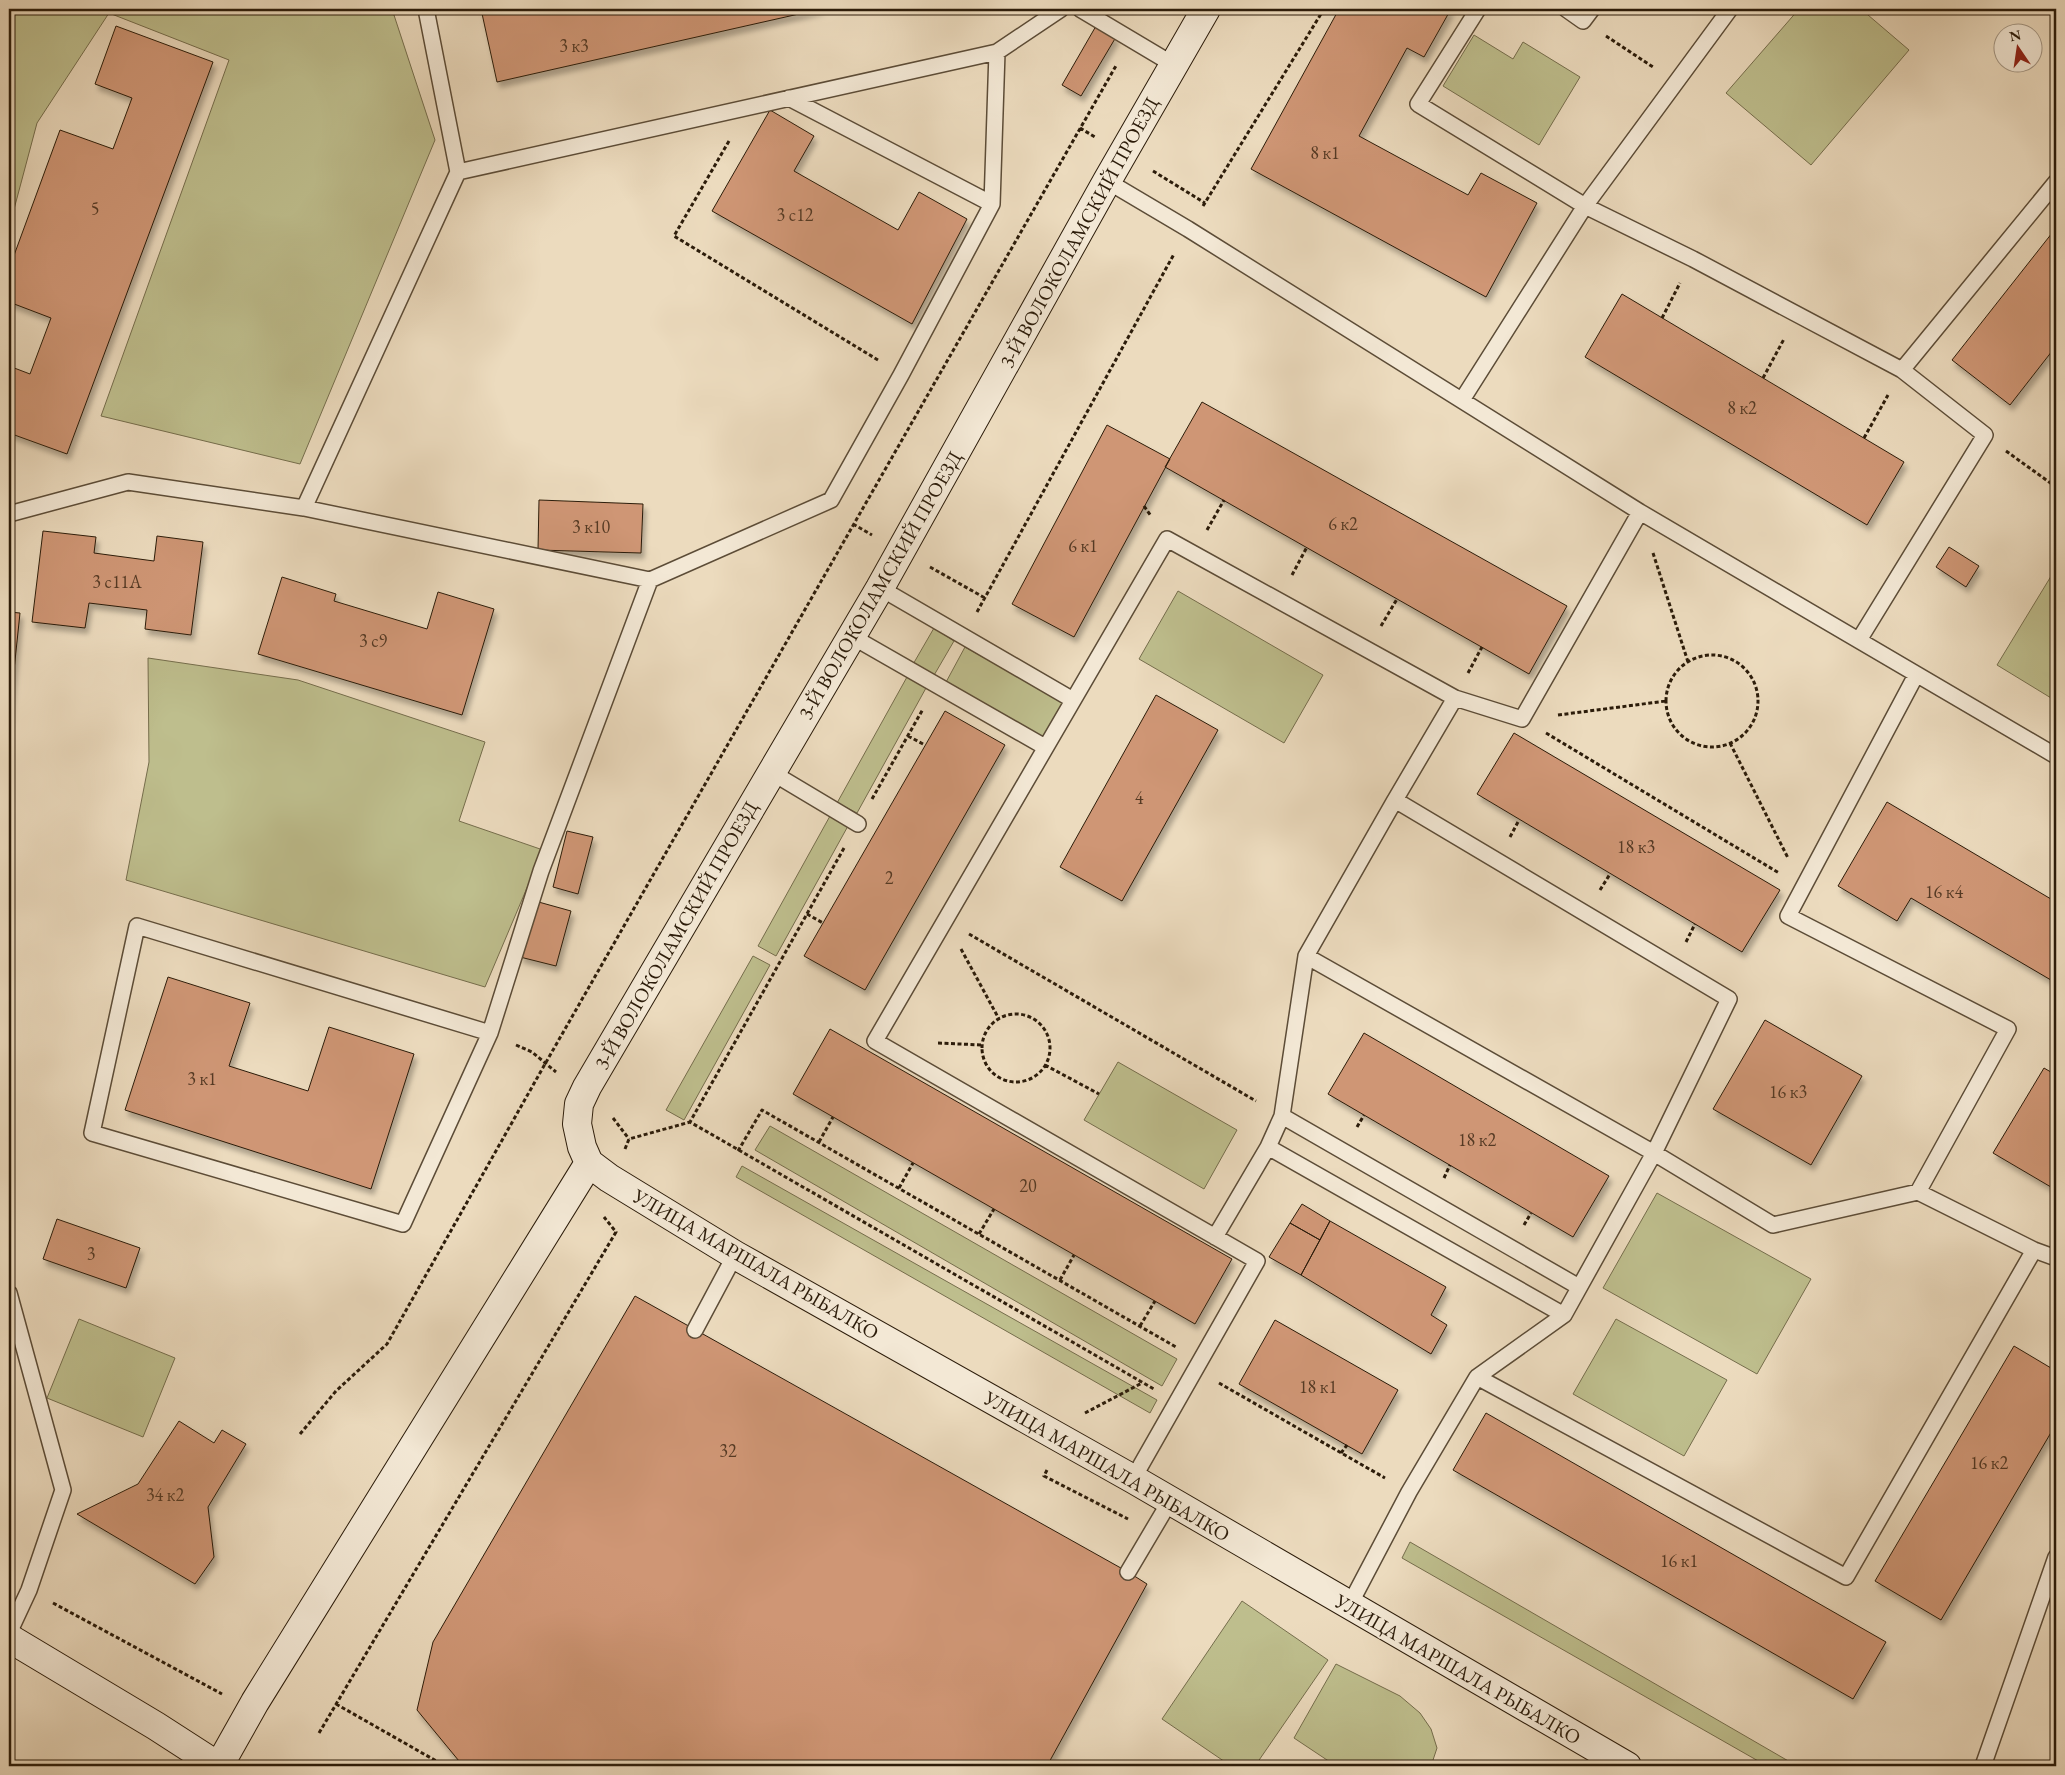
<svg xmlns="http://www.w3.org/2000/svg" width="2065" height="1775" font-family="'EB Garamond',serif">
<style>
.green{fill:#bebe8d;stroke:#756d4c}
.building{fill:#cf9674;stroke:#2c1c0a;filter:url(#shadow)}
.lines{fill:none;stroke-linecap:round;stroke-linejoin:round}
.lane-casing{stroke:#5c4c37;stroke-width:18}
.secondary-casing{stroke:#2c1c0a;stroke-width:30}
.path{stroke:#2c1c0a;stroke-width:3;stroke-dasharray:4 2.5;stroke-linecap:butt}
.lane{stroke:#f3e8d5;stroke-width:15}
.secondary{stroke:#f3e8d5;stroke-width:28}
.labels{text-anchor:middle;stroke-width:4;stroke-linejoin:round;paint-order:stroke}
.number-label{font-size:18px;fill:#553a24}
.street-label{font-size:20px;fill:#2c1c0a;stroke:#f3e8d5}
</style>
<defs>
<filter id="shadow"><feDropShadow dx="3" dy="5.5" stdDeviation="2.5" flood-color="#0004"/></filter>
</defs>
<rect width="100%" height="100%" fill="#ecdbbe"/>
<filter id="stains"><feTurbulence type="fractalNoise" baseFrequency=".004" numOctaves="4"/><feColorMatrix values="0 0 0 0 .2 0 0 0 0 .09 0 0 0 0 .02 0 0 0 .5 -.17"/></filter>
<radialGradient id="worn" r=".72"><stop offset=".6" stop-color="#630" stop-opacity="0"/><stop offset="1" stop-color="#630" stop-opacity=".3"/></radialGradient>
<path class="green" d="M9,9H392L435,140L300,464L101,416L229,60L109,13L37,123L9,228Z
M1799,9H1861L1909,50L1811,165L1726,93Z
M1474,35L1513,59L1523,42L1580,77L1539,145L1443,86Z
M2056,568V701L1997,665Z
M1178,591L1323,675L1284,743L1139,659Z
M934,628L954,641L933,677L912,666Z
M965,647L1063,702L1042,739L945,684Z
M148,658L298,680L485,742L459,821L543,850L485,987L126,880L149,762Z
M907,677L926,688L857,813L837,803Z
M830,816L848,826L776,956L758,946Z
M753,956L770,965L684,1120L666,1110Z
M1118,1062L1237,1130L1204,1189L1084,1120Z
M770,1126L1177,1359L1162,1386L755,1150Z
M742,1166L1157,1400L1150,1413L736,1177Z
M1657,1193L1811,1279L1757,1374L1603,1288Z
M79,1319L175,1358L143,1437L47,1398Z
M1616,1319L1727,1380L1684,1456L1573,1394Z
M1410,1542L1797,1766H1767L1402,1558Z
M1242,1601L1328,1660L1255,1766H1231L1162,1719Z
M1336,1664L1400,1696L1420,1713L1431,1729L1437,1748L1431,1766H1336L1294,1738Z"/>
<path class="building" d="M481,9H821L497,82Z
M1339,9H1451L1424,57L1407,48L1359,136L1468,195L1481,173L1537,203L1486,297L1251,169Z
M116,26L213,62L67,454L9,433V366L30,374L51,318L9,302V269L60,130L113,149L132,98L95,84Z
M1096,26L1116,37L1081,96L1062,85Z
M770,110L814,136L794,171L898,230L919,192L967,219L912,324L712,211Z
M2056,228V346L2010,405L1952,360Z
M1622,294L1904,462L1867,525L1585,357Z
M1202,402L1567,606L1529,674L1165,467Z
M1107,425L1170,459L1074,637L1012,604Z
M539,500L643,504L641,553L538,550Z
M43,531L96,537L94,553L154,561L157,536L203,542L191,635L145,629L147,610L89,603L85,628L32,622Z
M1949,547L1979,566L1966,587L1936,567Z
M282,577L336,594L334,601L427,629L438,592L494,609L462,715L258,654Z
M9,612L20,613L9,718Z
M1156,695L1218,730L1122,901L1060,867Z
M945,711L1005,745L865,990L804,956Z
M1514,733L1780,890L1742,952L1477,794Z
M1887,802L2056,902V983L1911,898L1897,921L1838,886Z
M567,831L593,837L578,894L553,887Z
M535,901L571,911L556,966L520,957Z
M168,977L250,1003L229,1066L308,1091L329,1027L414,1054L371,1189L125,1110Z
M1765,1020L1862,1076L1811,1165L1713,1109Z
M830,1029L1232,1259L1195,1324L793,1094Z
M1364,1033L1609,1176L1573,1237L1328,1094Z
M2044,1068L2056,1075V1190L1993,1153Z
M1302,1204L1330,1221L1320,1240L1290,1223Z
M57,1219L140,1248L126,1288L43,1259Z
M1330,1221L1446,1287L1431,1315L1447,1325L1431,1354L1301,1275Z
M1290,1223L1320,1240L1301,1275L1269,1257Z
M635,1296L1128,1572L1147,1584L1047,1766H468L459,1761L417,1710L433,1642Z
M1275,1320L1398,1390L1362,1454L1239,1384Z
M2014,1346L2056,1371V1424L1941,1620L1875,1581Z
M1486,1413L1886,1642L1853,1699L1453,1470Z
M179,1421L214,1443L222,1430L246,1444L208,1507L214,1557L195,1584L77,1514L138,1484Z"/>
<g class="lines">
<defs>
<path id="lane" d="M1080,9L1174,65
M1478,9L1418,104L1585,206L1693,259L1902,370L2056,182
M1566,9L1583,21L1592,9
M789,98L992,204
M458,172L997,52L1061,9
M1107,181L1188,229L1640,512L2056,756
M1462,400L1585,206L1730,9
M304,508L458,172L426,9
M9,514L128,482L304,508L650,580L541,871L490,1033L403,1224L92,1133L137,926L490,1033
M650,580L831,500L901,375L992,204L997,52
M880,588L1073,700
M851,636L1045,747
M1859,640L1985,435L1902,370
M1916,675L1788,916L2008,1029L1918,1192
M1455,698L1522,719L1640,512
M771,772L858,824
M1395,800L1306,956L1654,1153L1773,1225L1918,1192L2034,1250L2056,1258
M1282,1116L1579,1287
M1268,1147L1282,1116L1306,956
M1215,1237L1268,1147L1564,1315
M9,1293L63,1490L29,1590L9,1633
M695,1330L735,1255
M1133,1479L1257,1261L875,1041L1167,539L1455,698L1395,800L1729,999L1654,1153L1564,1315L1477,1377L1846,1577L2034,1250
M1128,1572L1170,1501
M1349,1606L1409,1492L1477,1377
M1983,1766L2056,1557"/>
<path id="secondary" d="M1206,9L1107,181L880,588L587,1087L579,1104L577,1124L582,1147L589,1163L609,1178L735,1255L1133,1479L1627,1766
M9,1638L156,1726L218,1766
M219,1766L255,1702L589,1163"/>
</defs>
<use href="#lane" class="lane-casing"/>
<use href="#secondary" class="secondary-casing"/>
<path class="path" d="M1606,36L1653,67
M1080,128L1095,137
M729,141L674,236L878,360
M1153,171L1205,203
M1203,206L1324,9
M1662,318L1680,283
M1763,378L1784,339
M1864,438L1888,395
M2006,451L2056,487
M1144,506L1151,516
M853,524L872,535
M1207,530L1224,500
M1653,553L1688,662
M930,567L985,598
M1292,575L1307,547
M977,612L1174,254
M1381,626L1397,599
M1666 701a46 46 0 1 1 92 0a46 46 0 1 1-92 0Z
M1468,673L1482,647
M1558,715L1666,701
M1546,733L1779,873
M908,736L925,745
M1730,743L1788,858
M872,799L923,709
M1510,837L1519,820
M844,848L690,1122L1154,1389
M1600,890L1610,874
M807,914L823,923
M969,934L1256,1101
M1686,942L1695,924
M961,949L999,1019
M982 1048a34 34 0 1 1 68 0a34 34 0 1 1-68 0Z
M938,1043L982,1045
M516,1045L532,1052L556,1072
M1045,1065L1099,1094
M613,1118L629,1139
M1357,1127L1364,1115
M819,1142L833,1117
M625,1149L629,1139L690,1122
M738,1151L762,1110L1176,1347
M1444,1178L1450,1165
M899,1188L913,1163
M1524,1225L1531,1213
M979,1234L994,1209
M1060,1280L1074,1255
M1140,1326L1155,1301
M1219,1383L1385,1478
M1085,1413L1142,1383
M300,1434L336,1391L387,1344L545,1064L1117,64
M1341,1453L1347,1445
M1047,1470L1044,1476L1128,1519
M53,1603L222,1694
M336,1704L445,1766
M319,1733L616,1232L604,1217"/>
<use href="#lane" class="lane"/>
<use href="#secondary" class="secondary"/>
</g>
<g class="labels">
<g class="number-label">
<text x="574" y="52">3 к3</text>
<text x="1325" y="159">8 к1</text>
<text x="95" y="215">5</text>
<text x="795" y="221">3 с12</text>
<text x="1742" y="414">8 к2</text>
<text x="1343" y="530">6 к2</text>
<text x="591" y="533">3 к10</text>
<text x="1083" y="552">6 к1</text>
<text x="117" y="588">3 с11А</text>
<text x="373" y="647">3 с9</text>
<text x="1139" y="804">4</text>
<text x="1636" y="853">18 к3</text>
<text x="889" y="884">2</text>
<text x="1944" y="898">16 к4</text>
<text x="202" y="1085">3 к1</text>
<text x="1788" y="1098">16 к3</text>
<text x="1477" y="1146">18 к2</text>
<text x="1028" y="1192">20</text>
<text x="91" y="1260">3</text>
<text x="1318" y="1393">18 к1</text>
<text x="728" y="1457">32</text>
<text x="1989" y="1469">16 к2</text>
<text x="165" y="1501">34 к2</text>
<text x="1679" y="1567">16 к1</text>
</g>
<g class="street-label">
<text transform="translate(1079 232) rotate(-61)" y="7">3-Й ВОЛОКОЛАМСКИЙ ПРОЕЗД</text>
<text transform="translate(880 585) rotate(-60)" y="7">3-Й ВОЛОКОЛАМСКИЙ ПРОЕЗД</text>
<text transform="translate(676 935) rotate(-60)" y="7">3-Й ВОЛОКОЛАМСКИЙ ПРОЕЗД</text>
<text transform="translate(756 1264) rotate(30)" y="7">УЛИЦА МАРШАЛА РЫБАЛКО</text>
<text transform="translate(1107 1466) rotate(30)" y="7">УЛИЦА МАРШАЛА РЫБАЛКО</text>
<text transform="translate(1458 1669) rotate(30)" y="7">УЛИЦА МАРШАЛА РЫБАЛКО</text>
</g>
</g>
<rect width="2065" height="1775" fill="none" stroke="#ecdbbe" stroke-width="30"/>
<rect x="10" y="10" width="2045" height="1755" fill="none" stroke="#2c1c0a" stroke-width="2.5"/>
<rect x="15" y="15" width="2035" height="1745" fill="none" stroke="#2c1c0a"/>
<g transform="translate(2018 48) rotate(347)"><circle r="24" fill="#f3e8d5" stroke="#a39684"/>
<path d="M0-4L9 19L0 12L-9 19Z" fill="#8f2418"/>
<text y="-8" font-size="14" font-weight="bold" text-anchor="middle" fill="#2c1c0a">N</text>
</g>
<rect width="100%" height="100%" filter="url(#stains)"/>
<rect width="100%" height="100%" fill="url(#worn)"/>
</svg>
